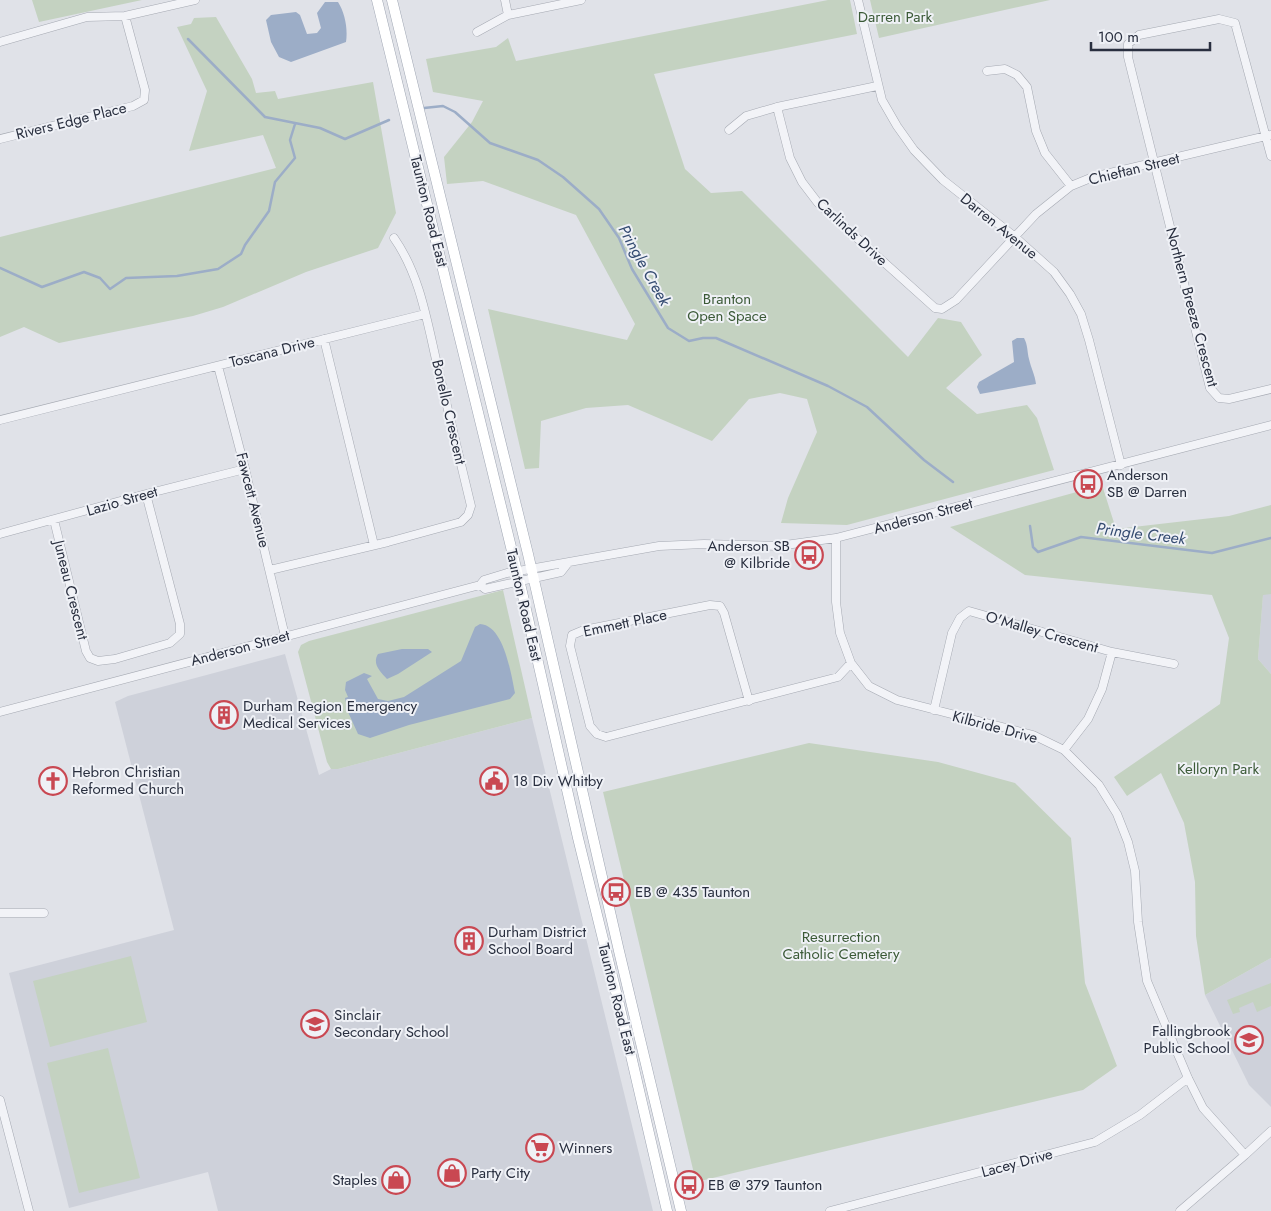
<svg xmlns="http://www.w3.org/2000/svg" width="1271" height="1211" font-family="Jost,sans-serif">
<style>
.built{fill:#ced1da}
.green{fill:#c4d2c1}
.water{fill:#9cadc7}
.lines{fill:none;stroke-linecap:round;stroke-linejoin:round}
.stream{stroke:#9cadc7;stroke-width:2.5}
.minor-casing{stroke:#a5a9b2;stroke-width:9}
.major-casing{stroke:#9fa6b3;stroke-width:11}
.minor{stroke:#f2f3f7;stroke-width:8}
.major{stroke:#fff;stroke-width:10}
.labels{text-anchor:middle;stroke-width:4;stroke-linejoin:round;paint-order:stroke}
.park-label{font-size:15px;fill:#3b5a37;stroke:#eff1f6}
.street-label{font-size:15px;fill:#292f3f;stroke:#eff1f6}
.poi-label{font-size:15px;fill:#292f3f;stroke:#eff1f6;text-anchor:start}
.water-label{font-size:16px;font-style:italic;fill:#344b71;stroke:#eff1f6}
</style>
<rect width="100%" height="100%" fill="#e0e2e8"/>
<path class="built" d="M1263,594H1271V674L1258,659Z
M285,654L319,775L331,769H338L532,718L653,1211H218L208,1172L69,1208L9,973L174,930L115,702L128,696Z
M1271,958V1107L1249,1085L1205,995Z"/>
<path class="green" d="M32,0H142L39,22Z
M828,0H850L857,34L654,74L685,169L711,193L742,191L908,357L938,318L961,322L982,355L946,388L977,414L1027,405L1037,418L1054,470L847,525L781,523L788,498L817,432L807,399L780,393L749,399L712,441L628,405L586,408L541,421L539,468L525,469L488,309L627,340L635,324L576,215L483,181L447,184L444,157L472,122L483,101L433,92L426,59L496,47L508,38L516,61Z
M870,0H1050L879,38Z
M216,17L252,79L256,93L275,91L278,99L373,82L396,213L378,248L306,272L223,307L193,316L59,343L24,327L0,337V237L276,168L263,135L189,151L207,91L177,27L191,24L194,18Z
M1102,485L1116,529L1229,516L1271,505V594L1263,595L1258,659L1271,674V958L1205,995L1196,936L1195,882L1184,823L1161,773L1127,796L1114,777L1220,704L1229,638L1212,595L1025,575L950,527Z
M503,590L532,718L338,769H331L327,762L298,652L301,645L309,641Z
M809,743L938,762L1015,783L1071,838L1085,983L1117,1066L1083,1090L696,1182L603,792Z
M131,956L147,1022L50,1047L33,981Z
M1271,983V1006L1257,1012L1253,1002L1239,1008L1240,1012L1233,1014L1227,1000Z
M108,1048L140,1178L79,1193L47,1063Z"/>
<path class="water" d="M325,2H338C345,13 348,29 346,42L291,62L279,57L271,42L266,20L271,15L296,12L300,15L307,34L317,33L321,28L317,13Z
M1017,338H1024C1028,345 1027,352 1029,359C1031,368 1035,375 1036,384L980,394L977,387L979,382L1014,362L1012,341Z
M480,624C504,625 511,674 515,693L510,699L409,725L370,738L358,734L348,712L345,698L348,697L345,690L346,682L364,673L372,676L367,679L378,699L388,701L404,697L461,661L475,627Z
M402,649H428L432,652L398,674L387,679C380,671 372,664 378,654Z"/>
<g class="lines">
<path class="stream" d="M188,39L265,117L320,128L345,139L389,120
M424,108L443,106L455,112L490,143L538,160L563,177L599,209L619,238L632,269L668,328L689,341L703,338H716L828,386L867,407L924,460L953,482
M0,268L42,287L84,272L100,278L110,289L126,278L177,276L218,269L241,254L245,245L269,211L275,182L295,158L290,140L295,124
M1030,526L1033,547L1038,552L1081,537L1212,553L1271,538"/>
<defs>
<path id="minor" d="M505,0L508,15
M858,0L882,100L897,126L914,150L943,180L1015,237L1054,272L1070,294L1081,314L1089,340L1121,465
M477,32L508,15L581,0
M0,42L87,17L125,16L195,0
M987,71L1005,69L1017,75L1027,87L1036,131L1045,153L1071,186
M777,107L790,158L802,182L818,203L935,308L942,309L956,300L1036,214L1071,186L1093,177L1271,135
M729,130L746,116L777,107L877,86
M0,139L133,106L144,100L145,90L125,16
M1271,156L1235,23L1219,19L1139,35L1128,44V57L1210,388L1219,398L1229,399L1271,389
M324,339L374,545
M218,366L245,469L285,636
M0,420L425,314
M54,520L86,651L90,658L98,661L115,659L170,643L180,634V624L146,494
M0,534L146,494L245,469
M836,538V602L840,633L851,663L869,686L897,700L1033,735L1064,750L1099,785L1117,814L1128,842L1135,871L1138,922L1147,981L1188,1078L1203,1108L1245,1155
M270,570L388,542L461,522L468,515L471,506C460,459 448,411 437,364C427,321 420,275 394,238
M480,585L485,589L561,572L568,563
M749,701L724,613L720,606L710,605L584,630L572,635L570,646L590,726L597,734L606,737L838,677L851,663
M934,710L952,633L960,618L969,611L1112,652L1174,664
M0,712L480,585L484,580L507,573L659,546L704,544L778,546L836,538L1271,425
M1064,750L1088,719L1102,689L1112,652
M0,913H44
M0,1100L29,1211
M830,1211L1095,1142L1140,1115L1188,1078
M1180,1211L1245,1155L1271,1131"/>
<path id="major" d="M377,0L522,592L578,838L619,1004L667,1211
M392,0L528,554L619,951L681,1211"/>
</defs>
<use href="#minor" class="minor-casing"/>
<use href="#major" class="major-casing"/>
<use href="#minor" class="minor"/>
<use href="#major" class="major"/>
</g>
<defs>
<symbol id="bus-ring" viewBox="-11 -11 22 22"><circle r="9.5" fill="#eff1f6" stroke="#c94852" stroke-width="1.5"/><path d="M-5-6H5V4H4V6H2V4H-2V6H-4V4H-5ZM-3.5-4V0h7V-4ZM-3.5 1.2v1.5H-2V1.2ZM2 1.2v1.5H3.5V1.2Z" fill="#c94852"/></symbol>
<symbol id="building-ring" viewBox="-11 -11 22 22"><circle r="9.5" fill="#eff1f6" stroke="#c94852" stroke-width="1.5"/><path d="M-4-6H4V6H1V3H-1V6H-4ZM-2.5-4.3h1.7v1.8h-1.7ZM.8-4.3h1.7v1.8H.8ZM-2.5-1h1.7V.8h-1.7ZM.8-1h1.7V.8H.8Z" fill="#c94852"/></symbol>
<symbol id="church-ring" viewBox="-11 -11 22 22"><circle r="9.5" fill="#eff1f6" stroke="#c94852" stroke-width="1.5"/><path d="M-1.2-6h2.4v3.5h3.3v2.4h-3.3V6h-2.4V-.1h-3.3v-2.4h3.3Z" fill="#c94852"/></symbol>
<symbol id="civic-ring" viewBox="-11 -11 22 22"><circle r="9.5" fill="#eff1f6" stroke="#c94852" stroke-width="1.5"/><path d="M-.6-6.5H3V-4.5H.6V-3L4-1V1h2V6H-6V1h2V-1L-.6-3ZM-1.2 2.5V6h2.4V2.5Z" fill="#c94852"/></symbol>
<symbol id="school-ring" viewBox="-11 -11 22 22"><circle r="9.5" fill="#eff1f6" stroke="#c94852" stroke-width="1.5"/><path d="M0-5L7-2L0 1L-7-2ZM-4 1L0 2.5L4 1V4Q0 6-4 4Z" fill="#c94852"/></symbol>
<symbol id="supermarket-ring" viewBox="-11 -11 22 22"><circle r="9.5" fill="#eff1f6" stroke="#c94852" stroke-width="1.5"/><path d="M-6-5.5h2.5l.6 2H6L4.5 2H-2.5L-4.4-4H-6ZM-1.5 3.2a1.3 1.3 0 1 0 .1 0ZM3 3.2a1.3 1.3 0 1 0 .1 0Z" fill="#c94852"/></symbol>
<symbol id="shop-ring" viewBox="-11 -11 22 22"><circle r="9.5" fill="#eff1f6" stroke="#c94852" stroke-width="1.5"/><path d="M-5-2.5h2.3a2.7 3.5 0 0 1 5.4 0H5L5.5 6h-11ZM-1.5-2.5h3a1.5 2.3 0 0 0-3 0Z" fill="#c94852"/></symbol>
</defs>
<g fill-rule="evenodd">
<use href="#bus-ring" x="1072" y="468" width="32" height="32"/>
<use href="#bus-ring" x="793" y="539" width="32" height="32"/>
<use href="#building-ring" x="208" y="699" width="32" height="32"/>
<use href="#church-ring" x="37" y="765" width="32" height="32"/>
<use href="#civic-ring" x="478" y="765" width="32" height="32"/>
<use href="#bus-ring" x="600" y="876" width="32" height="32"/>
<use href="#building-ring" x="453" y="925" width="32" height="32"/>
<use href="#school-ring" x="299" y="1008" width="32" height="32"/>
<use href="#school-ring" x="1233" y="1024" width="32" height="32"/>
<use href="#supermarket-ring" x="524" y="1132" width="32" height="32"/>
<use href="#shop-ring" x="436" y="1157" width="32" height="32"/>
<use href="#shop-ring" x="380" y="1164" width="32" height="32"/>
<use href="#bus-ring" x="673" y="1169" width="32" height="32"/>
</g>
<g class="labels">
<g class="park-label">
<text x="895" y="22">Darren Park</text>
<text x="727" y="304">Branton<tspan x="727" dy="17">Open Space</tspan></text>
<text x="1218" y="774">Kelloryn Park</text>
<text x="841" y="942">Resurrection<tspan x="841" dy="17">Catholic Cemetery</tspan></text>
</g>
<g class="street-label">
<text transform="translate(71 121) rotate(-14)" y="5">Rivers Edge Place</text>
<text transform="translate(1134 169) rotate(-14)" y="5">Chieftan Street</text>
<text transform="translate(429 211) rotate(76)" y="5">Taunton Road East</text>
<text transform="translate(999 226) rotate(39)" y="5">Darren Avenue</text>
<text transform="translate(852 232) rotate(43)" y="5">Carlinds Drive</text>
<text transform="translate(1192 307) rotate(75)" y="5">Northern Breeze Crescent</text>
<text transform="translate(272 352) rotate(-14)" y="5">Toscana Drive</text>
<text transform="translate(449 412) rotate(77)" y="5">Bonello Crescent</text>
<text transform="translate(253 500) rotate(76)" y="5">Fawcett Avenue</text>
<text transform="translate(122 501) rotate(-16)" y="5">Lazio Street</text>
<text transform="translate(923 516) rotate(-15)" y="5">Anderson Street</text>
<text transform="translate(71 590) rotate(76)" y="5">Juneau Crescent</text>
<text transform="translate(524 605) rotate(77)" y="5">Taunton Road East</text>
<text transform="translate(625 623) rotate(-12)" y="5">Emmett Place</text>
<text transform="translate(1042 632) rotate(16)" y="5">O'Malley Crescent</text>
<text transform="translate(240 648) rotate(-15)" y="5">Anderson Street</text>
<text transform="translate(995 727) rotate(15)" y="5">Kilbride Drive</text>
<text transform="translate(617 999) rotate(76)" y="5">Taunton Road East</text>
<text transform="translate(1017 1163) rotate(-15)" y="5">Lacey Drive</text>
</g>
<g class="poi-label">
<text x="1107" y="480">Anderson<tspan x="1107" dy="17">SB @ Darren</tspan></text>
<text x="790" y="551" text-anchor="end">Anderson SB<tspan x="790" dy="17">@ Kilbride</tspan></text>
<text x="243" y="711">Durham Region Emergency<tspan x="243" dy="17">Medical Services</tspan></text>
<text x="72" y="777">Hebron Christian<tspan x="72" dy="17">Reformed Church</tspan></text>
<text x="513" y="786">18 Div Whitby</text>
<text x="635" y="897">EB @ 435 Taunton</text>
<text x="488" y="937">Durham District<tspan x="488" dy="17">School Board</tspan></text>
<text x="334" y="1020">Sinclair<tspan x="334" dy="17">Secondary School</tspan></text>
<text x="1230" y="1036" text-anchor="end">Fallingbrook<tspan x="1230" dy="17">Public School</tspan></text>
<text x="559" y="1153">Winners</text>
<text x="471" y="1178">Party City</text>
<text x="377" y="1185" text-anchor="end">Staples</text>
<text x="708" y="1190">EB @ 379 Taunton</text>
</g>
<g class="water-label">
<text transform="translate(645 265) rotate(61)" y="6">Pringle Creek</text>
<text transform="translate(1141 533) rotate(7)" y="6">Pringle Creek</text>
</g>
</g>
<path d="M1091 42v8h119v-8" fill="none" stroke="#292f3f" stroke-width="2.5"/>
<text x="1098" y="42" font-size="15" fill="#292f3f" stroke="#eff1f6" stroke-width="4" paint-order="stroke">100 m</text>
</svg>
